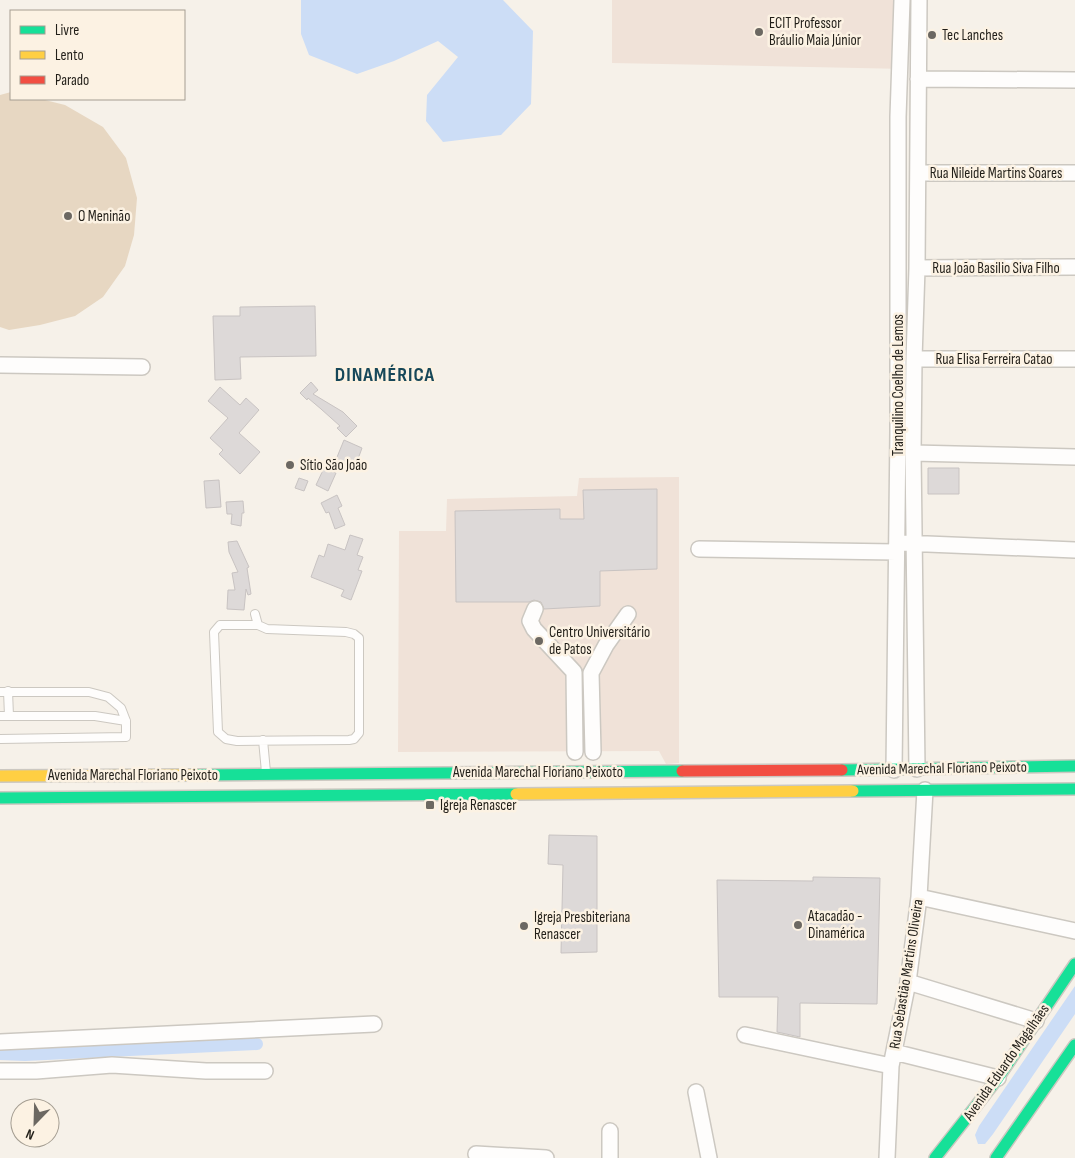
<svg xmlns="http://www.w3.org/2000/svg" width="1075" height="1158" font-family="'Sofia Sans Condensed',sans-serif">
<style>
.education{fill:#f0e2d8}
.park{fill:#e7d7c2}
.water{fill:#ccddf6}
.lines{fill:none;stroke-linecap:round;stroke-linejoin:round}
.canal{stroke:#ccddf6;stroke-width:12}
.building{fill:#ddd9d8;stroke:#c8c3c2}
.lane-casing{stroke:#ccc8c1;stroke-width:10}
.street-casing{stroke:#ccc8c1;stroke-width:18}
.fast-casing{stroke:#ccc8c1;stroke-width:14}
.slow-casing{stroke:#ccc8c1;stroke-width:14}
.jam-casing{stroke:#ccc8c1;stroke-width:14}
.lane{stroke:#fefdfc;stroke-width:8}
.street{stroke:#fefdfc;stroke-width:15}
.fast{stroke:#16e098;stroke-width:11}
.slow{stroke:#ffcf43;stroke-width:11}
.jam{stroke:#f24e42;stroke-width:11}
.poi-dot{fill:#6c6862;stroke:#fcf2e3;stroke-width:2}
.labels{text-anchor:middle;stroke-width:5;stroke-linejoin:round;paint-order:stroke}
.poi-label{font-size:15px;fill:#221f19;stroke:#fcf2e3;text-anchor:start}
.street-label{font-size:15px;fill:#221f19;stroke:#fcf2e3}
.district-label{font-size:20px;font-weight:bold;letter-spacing:1px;fill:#164759;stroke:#fcf2e3}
</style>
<rect width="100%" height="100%" fill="#f6f1e9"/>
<path class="education" d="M612,0H906V69L612,63Z
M679,477V763L666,764L659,751L398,752L399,531H446L447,499L577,496L579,478Z"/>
<path class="park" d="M11,92V99H41L65,105L103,127L126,158L137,198L134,235L125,266L103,297L75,316L40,325L9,330L0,327V95Z"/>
<path class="water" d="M301,0H503L533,31L531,104L501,135L443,142L426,121L427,95L458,57L438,41L394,61L357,74L309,55L301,34Z
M1075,986V1014L993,1134L985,1144H978L975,1135L979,1126Z"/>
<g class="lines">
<path class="canal" d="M0,1054L25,1055L257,1044"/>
</g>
<path class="building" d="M315,306L316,356L240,357L241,379L215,380L213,316H240V307Z
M311,382L318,390L313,394L343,412L357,426L346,437L337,428L340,426L321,409L308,398L307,400L300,393Z
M220,387L240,405L246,398L259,410L239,433L260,452L240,474L219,454L223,450L210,438L228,418L208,401Z
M344,440L362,448L354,470L335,462Z
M324,468L336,473L328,491L316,485Z
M928,468H959V494H928Z
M299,478L308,481L304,491L295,488Z
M219,480L221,507L206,508L204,481Z
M657,489V569L600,571V606L544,609L541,602L534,600L529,602H456L455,511L560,509V519H584L583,490Z
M337,495L342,506L338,508L345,525L335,529L329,512L326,513L321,503Z
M243,501L244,513H242L241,526L231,524L232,514H227L226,502Z
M350,535L363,539L357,555L363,557L358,570L362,571L351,600L341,596L344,590L311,577L319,555L324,557L328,544L345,550Z
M237,541L249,567L247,568L251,594L248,595L246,589L244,610L227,609L228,590H235L232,573L238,572L229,552L228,542Z
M549,835L597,836V952L561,953L563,865L548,864Z
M813,877L880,878L877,1004L800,1003V1037L777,1032L778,997H719L717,880L813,881Z"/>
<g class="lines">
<defs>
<path id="lane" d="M255,614L258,625L267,629L346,632L354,634L359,638V733L354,739L349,740L237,741L226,739L218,732L214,632L220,625H258
M0,692H89L108,697L121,708L126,721V737L0,739
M0,716H9L8,691
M9,716H95L126,721
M263,740L266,772"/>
<path id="street" d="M918,79L1075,80
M918,173H1075
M917,268L1075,267
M914,359H1075
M0,365L142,367
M913,453L1075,457
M903,543L1075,550
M699,549L896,552
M535,609L530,621L534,629L574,672L575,752
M593,752L591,673L606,645L628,614
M917,769L913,453L914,359L917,268L919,0
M894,770L898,431V117L902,0
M919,897L1075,931
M908,982L1036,1021
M745,1035L891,1066
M0,1042L374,1024
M894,1052L998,1078
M0,1071H36L112,1065L206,1071H265
M696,1092L709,1158
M476,1154L546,1158
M610,1158V1131
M887,1158L891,1066L908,982L919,897L925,790"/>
<path id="fast" d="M842,770L1075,766
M197,775L682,771
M853,791L1075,789
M0,798L516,794
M935,1158L998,1078L1075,964
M996,1158L1075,1045"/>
<path id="slow" d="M0,776L197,775
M516,794L853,791"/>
<path id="jam" d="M682,771L842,770"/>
</defs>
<use href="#lane" class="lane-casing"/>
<use href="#street" class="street-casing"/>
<use href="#fast" class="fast-casing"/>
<use href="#slow" class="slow-casing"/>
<use href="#jam" class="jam-casing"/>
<use href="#lane" class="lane"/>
<use href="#street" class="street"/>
<use href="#fast" class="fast"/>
<use href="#slow" class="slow"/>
<use href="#jam" class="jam"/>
</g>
<g class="poi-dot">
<circle cx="759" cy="32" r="5"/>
<circle cx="932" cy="35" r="5"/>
<circle cx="68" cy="216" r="5"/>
<circle cx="290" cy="465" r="5"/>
<circle cx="539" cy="641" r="5"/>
<rect x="425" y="800" width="10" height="10" rx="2.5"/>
<circle cx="798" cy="925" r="5"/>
<circle cx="524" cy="926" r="5"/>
</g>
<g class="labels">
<g class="poi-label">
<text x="769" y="28">ECIT Professor<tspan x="769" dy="17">Bráulio Maia Júnior</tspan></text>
<text x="942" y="40">Tec Lanches</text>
<text x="78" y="221">O Meninão</text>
<text x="300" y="470">Sítio São João</text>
<text x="549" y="637">Centro Universitário<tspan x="549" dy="17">de Patos</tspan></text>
<text x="440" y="810">Igreja Renascer</text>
<text x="808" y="921">Atacadão -<tspan x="808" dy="17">Dinamérica</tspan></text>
<text x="534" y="922">Igreja Presbiteriana<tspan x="534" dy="17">Renascer</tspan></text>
</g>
<g class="street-label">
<text x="996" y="178">Rua Nileide Martins Soares</text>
<text x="996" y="273">Rua João Basilio Siva Filho</text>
<text x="994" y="364">Rua Elisa Ferreira Catao</text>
<text transform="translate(898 385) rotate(-90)" y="5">Tranquilino Coelho de Lemos</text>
<text transform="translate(942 768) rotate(-1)" y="5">Avenida Marechal Floriano Peixoto</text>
<text x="538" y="777">Avenida Marechal Floriano Peixoto</text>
<text x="133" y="780">Avenida Marechal Floriano Peixoto</text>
<text transform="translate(906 974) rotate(-81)" y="5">Rua Sebastião Martins Oliveira</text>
<text transform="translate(1006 1062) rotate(-55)" y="5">Avenida Eduardo Magalhães</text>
</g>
<g class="district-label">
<text x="385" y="381">DINAMÉRICA</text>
</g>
</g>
<rect x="10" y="10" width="175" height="90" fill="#fcf2e3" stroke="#a59e92"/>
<rect x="20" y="26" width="25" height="8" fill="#16e098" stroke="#a59e92"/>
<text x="55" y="35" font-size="15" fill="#221f19">Livre</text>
<rect x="20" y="51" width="25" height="8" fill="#ffcf43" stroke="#a59e92"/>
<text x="55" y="60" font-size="15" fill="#221f19">Lento</text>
<rect x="20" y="76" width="25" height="8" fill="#f24e42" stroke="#a59e92"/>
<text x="55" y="85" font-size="15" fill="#221f19">Parado</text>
<g transform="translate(35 1123) rotate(203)"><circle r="24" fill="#fcf2e3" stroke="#a59e92"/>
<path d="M0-4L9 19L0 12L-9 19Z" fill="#6c6862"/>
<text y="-8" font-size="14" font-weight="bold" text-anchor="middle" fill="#221f19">N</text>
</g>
</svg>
